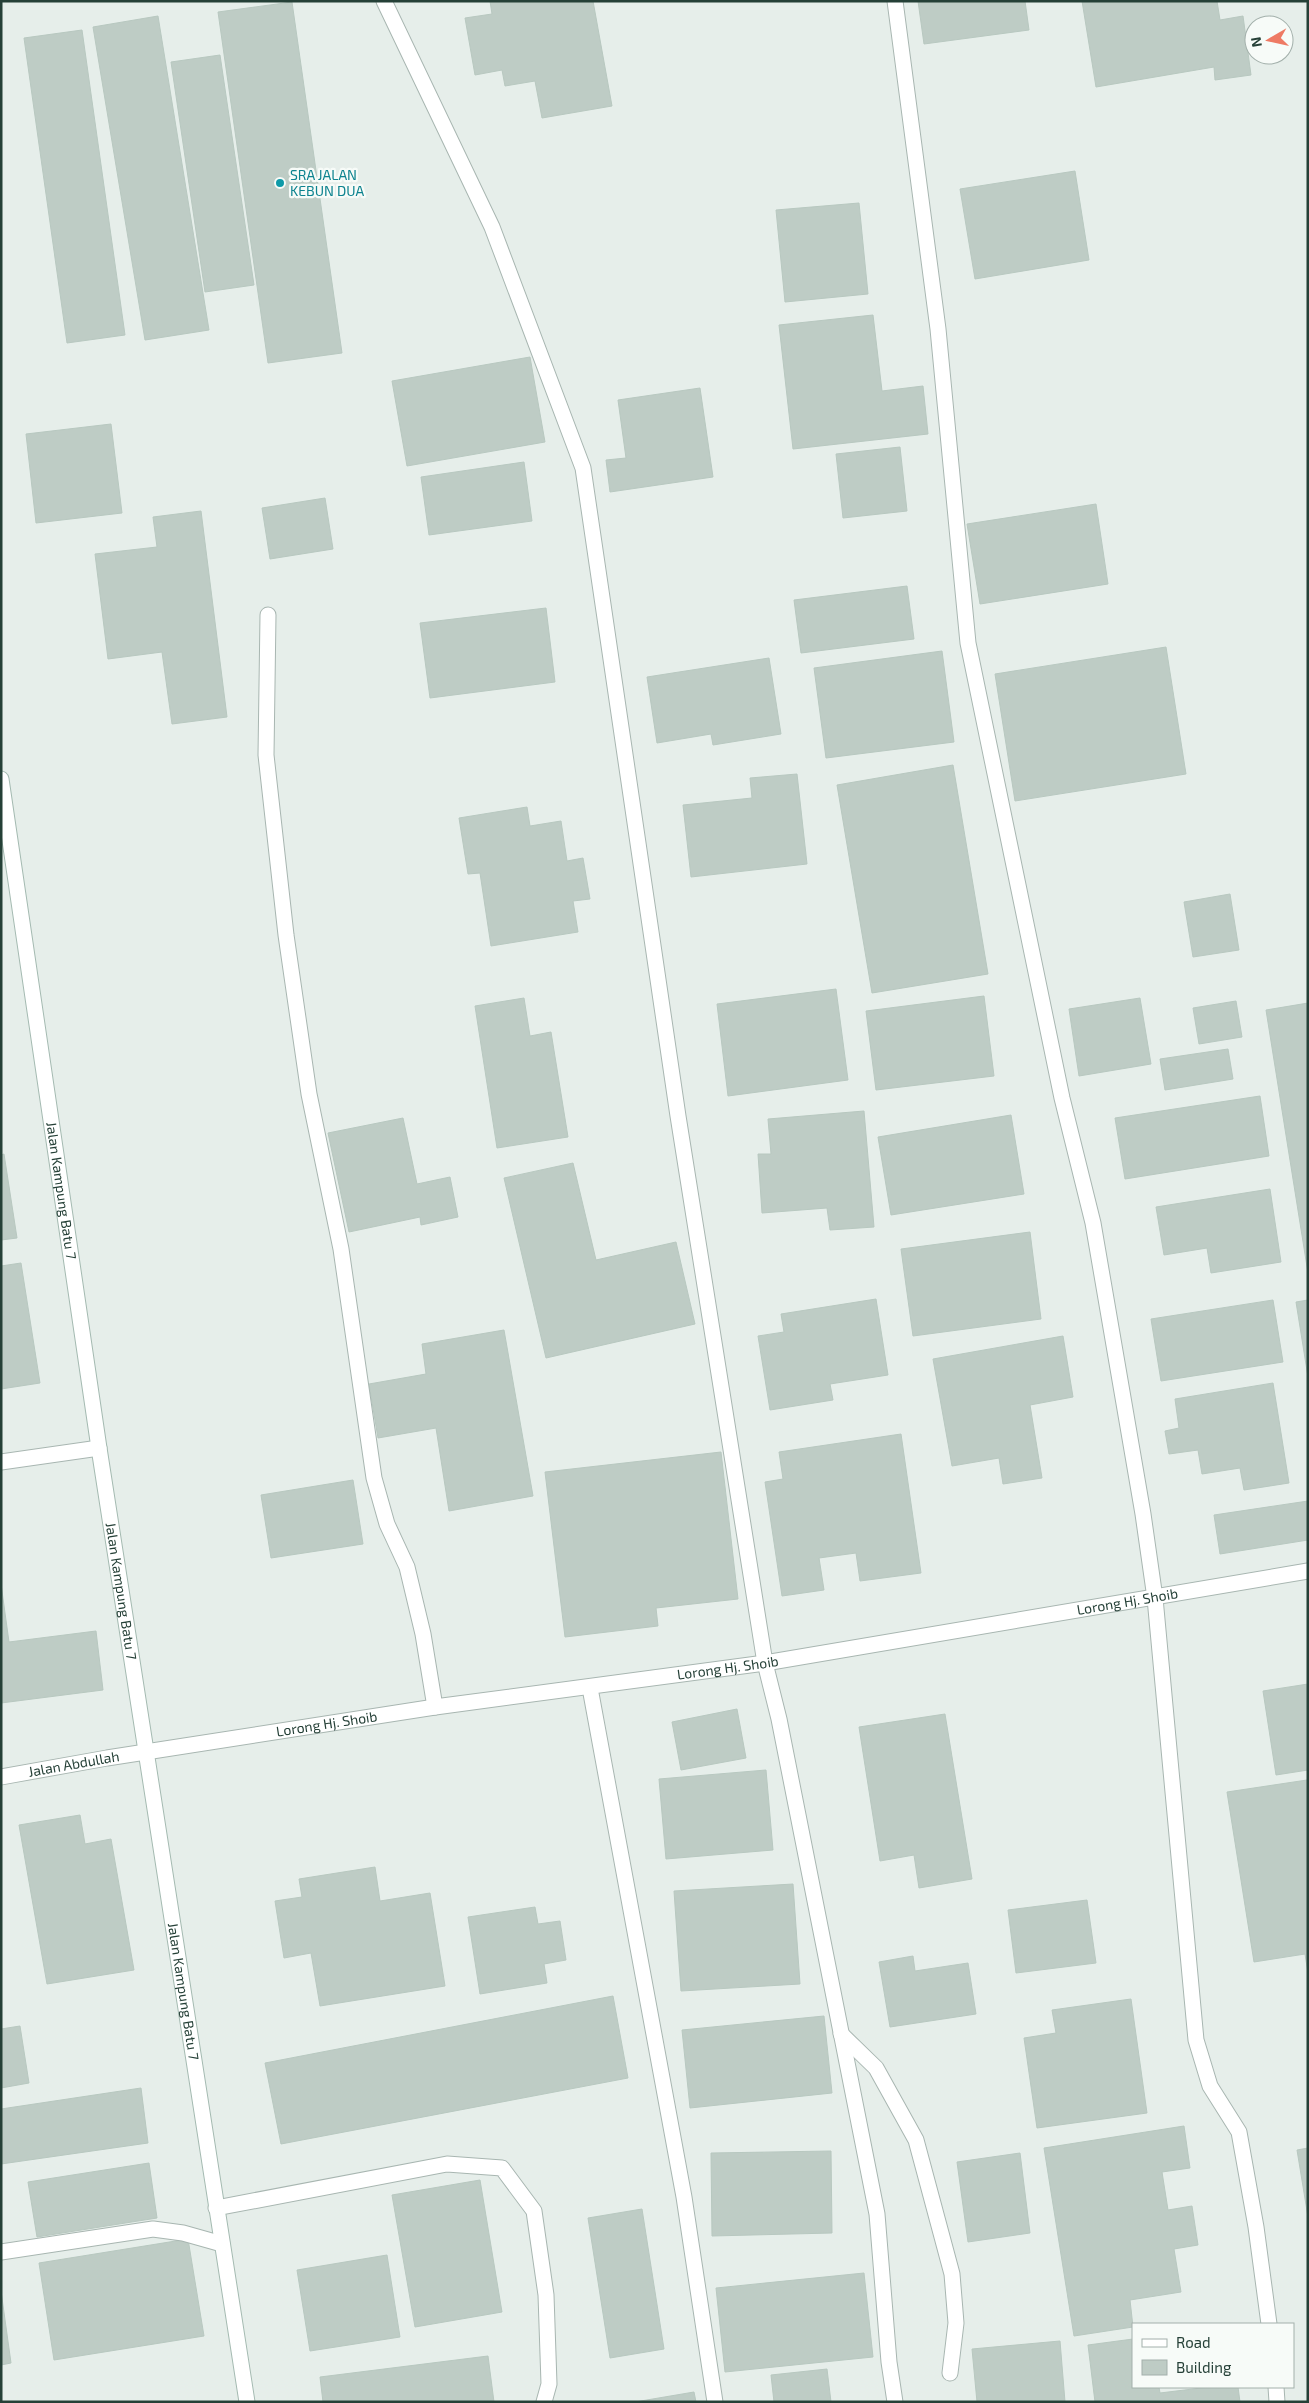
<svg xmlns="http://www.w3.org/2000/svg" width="1309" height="2403" font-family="'Exo 2',sans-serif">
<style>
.building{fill:#beccc5;stroke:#b8c8c0}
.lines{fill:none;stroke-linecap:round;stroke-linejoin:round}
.street-casing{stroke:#a8b6b1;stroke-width:17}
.secondary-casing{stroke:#a4bab1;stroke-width:17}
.street{stroke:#fff;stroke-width:15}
.secondary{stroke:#fff;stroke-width:15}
.culture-dot{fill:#0f9aa8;stroke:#f7fbf8;stroke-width:2}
.labels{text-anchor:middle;stroke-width:4.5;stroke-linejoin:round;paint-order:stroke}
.culture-label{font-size:14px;fill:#0d838f;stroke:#f7fbf8;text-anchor:start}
.street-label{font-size:14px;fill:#254037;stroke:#f7fbf8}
</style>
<rect width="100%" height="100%" fill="#e6eeea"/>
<path class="building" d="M490,1H593L612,106L542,118L535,81L505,86L502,70L475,75L465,18L492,14Z
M918,1H1025L1029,30L924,44Z
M1082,1H1217L1220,20L1243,16L1251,75L1215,80L1214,67L1096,87Z
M292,2L342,353L268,363L218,12Z
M158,16L209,330L145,340L93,27Z
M82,30L125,335L67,343L24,38Z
M220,55L254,285L205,292L171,62Z
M1075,171L1089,260L975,279L960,189Z
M859,203L868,294L785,302L776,210Z
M873,315L882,391L923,386L928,434L793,449L779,325Z
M530,357L545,442L407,466L392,381Z
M700,388L713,477L610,492L606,460L626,458L618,400Z
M111,424L122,513L36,523L26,434Z
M900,447L907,511L843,518L836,454Z
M524,462L532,521L429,535L421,477Z
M325,498L333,549L270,559L262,508Z
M1096,504L1108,584L980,604L967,524Z
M201,511L227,717L172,724L162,652L108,659L95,554L157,547L153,517Z
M907,586L914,639L801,653L794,600Z
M546,608L555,682L430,698L420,623Z
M1166,647L1186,774L1015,801L995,674Z
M942,651L954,742L826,758L814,668Z
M769,658L781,734L713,745L711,734L657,743L647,677Z
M953,765L988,974L872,993L837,785Z
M797,774L807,864L691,877L683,805L752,798L750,778Z
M527,807L530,826L561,821L567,861L583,858L590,899L573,901L578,932L491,946L480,873L468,874L459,818Z
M1230,894L1239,950L1193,957L1184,902Z
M836,989L848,1080L728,1096L717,1004Z
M984,996L994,1076L876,1090L866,1011Z
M524,998L530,1036L551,1032L568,1137L497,1148L475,1006Z
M1140,998L1151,1064L1079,1076L1069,1009Z
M1236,1001L1242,1037L1199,1044L1193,1008Z
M1308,1003V1273L1266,1010Z
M1228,1049L1233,1079L1165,1090L1160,1059Z
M1260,1096L1269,1156L1125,1179L1115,1118Z
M864,1111L874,1227L830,1230L827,1208L762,1213L758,1154H771L768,1119Z
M1011,1115L1024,1194L891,1215L878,1137Z
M403,1118L417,1184L450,1177L458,1217L421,1225L420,1217L349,1232L328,1133Z
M4,1154L17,1238L1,1240V1155Z
M573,1163L596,1260L676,1242L695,1324L546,1358L504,1178Z
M1270,1189L1281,1262L1211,1273L1207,1248L1164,1255L1156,1207Z
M1030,1232L1041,1319L913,1336L901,1249Z
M21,1263L40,1383L1,1389V1266Z
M876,1299L888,1375L830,1384L833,1400L770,1410L758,1336L784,1332L781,1314Z
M1273,1300L1283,1362L1161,1381L1151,1319Z
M1308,1300V1377L1296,1302Z
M504,1330L533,1496L449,1511L436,1428L378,1438L369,1384L426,1374L422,1344Z
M1063,1336L1073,1397L1030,1405L1042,1478L1003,1484L999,1458L952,1466L933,1359Z
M1273,1383L1289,1483L1244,1490L1240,1468L1202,1474L1198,1450L1169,1454L1165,1431L1179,1428L1175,1399Z
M901,1434L921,1573L860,1581L856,1553L819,1558L824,1590L782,1596L765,1482L783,1479L779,1452Z
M721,1452L738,1599L656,1608L658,1626L565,1637L545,1472Z
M353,1480L363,1544L271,1558L261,1495Z
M1308,1501V1540L1220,1554L1214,1515Z
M1,1584L9,1642L96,1631L103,1690L1,1703Z
M1308,1684V1770L1276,1775L1263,1691Z
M737,1709L746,1758L681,1770L672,1722Z
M945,1714L972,1879L919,1888L914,1855L880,1861L859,1727Z
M766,1770L773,1850L666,1859L659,1779Z
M1307,1780L1308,1782V1973L1305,1954L1254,1962L1227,1792Z
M80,1815L85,1844L111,1839L134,1970L47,1984L19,1825Z
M375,1867L380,1901L430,1893L445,1986L320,2006L311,1953L284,1958L275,1901L302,1897L299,1879Z
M793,1884L800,1984L681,1991L674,1891Z
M1087,1900L1096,1963L1016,1973L1008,1910Z
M535,1907L538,1924L560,1921L566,1960L544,1964L547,1983L480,1994L468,1917Z
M913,1956L915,1971L968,1963L976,2014L890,2027L879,1962Z
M613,1996L628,2078L281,2144L265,2063Z
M1131,1999L1147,2113L1037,2128L1024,2038L1056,2033L1052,2010Z
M824,2016L832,2093L690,2108L682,2030Z
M20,2026L29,2083L1,2088V2029Z
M141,2088L148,2143L1,2164V2109Z
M1184,2126L1190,2168L1162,2172L1168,2210L1192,2206L1198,2245L1174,2249L1181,2292L1130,2300L1133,2327L1074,2336L1044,2148Z
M1308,2148V2217L1297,2150Z
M831,2151L832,2233L712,2236L711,2153Z
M1020,2153L1030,2233L968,2242L957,2162Z
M149,2163L157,2218L37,2237L28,2182Z
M480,2180L502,2312L415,2327L392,2195Z
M642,2209L664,2349L610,2358L588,2218Z
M188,2239L204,2336L54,2360L39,2263Z
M387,2255L400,2337L310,2351L297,2270Z
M864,2273L873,2357L725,2372L716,2288Z
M1,2291L11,2363L1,2365Z
M1133,2339V2387H1159L1160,2393L1209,2387H1238L1240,2402H1095L1088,2345Z
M1060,2341L1065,2402H977L972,2349Z
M488,2356L494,2402H323L320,2377Z
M827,2369L831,2402H774L771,2375Z
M694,2392L696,2402H635Z"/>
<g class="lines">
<defs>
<g id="street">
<path d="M384,1L492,227L583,468L678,1116L765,1663L779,1719L877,2214L889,2362L895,2402"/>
<path d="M895,1L938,329L968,643L1062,1098L1093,1223L1143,1514L1155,1598L1196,2040L1210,2086L1239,2132L1256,2227L1269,2324"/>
<path d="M268,615L266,755L286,935L309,1094L341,1249L374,1478L387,1524L407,1567L423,1634L435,1707"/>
<path d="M1,1462L99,1448"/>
<path d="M590,1688L684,2197L715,2402"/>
<path id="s1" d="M1,1777L107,1758L435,1707L765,1663L1308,1571"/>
<path d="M841,2034L876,2068L916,2140L952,2274L956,2323L950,2373"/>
<path d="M216,2208L447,2164L502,2168L534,2211L546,2295L549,2384L544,2402"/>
<path d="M1,2252L153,2229L183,2233L222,2244"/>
<path d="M1276,2387L1277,2402"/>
</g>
<g id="secondary">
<path id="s2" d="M1,779L99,1448L247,2402"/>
</g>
</defs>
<use href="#street" class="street-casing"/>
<use href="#secondary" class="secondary-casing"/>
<use href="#street" class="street"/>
<use href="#secondary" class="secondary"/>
</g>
<circle class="culture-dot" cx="280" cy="183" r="5"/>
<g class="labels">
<g class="culture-label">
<text x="290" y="180">SRA JALAN<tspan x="290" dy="16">KEBUN DUA</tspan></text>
</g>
<g class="street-label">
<text dy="5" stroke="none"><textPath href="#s2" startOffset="416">Jalan Kampung Batu 7</textPath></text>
<text dy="5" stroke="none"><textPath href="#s2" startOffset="821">Jalan Kampung Batu 7</textPath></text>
<text dy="5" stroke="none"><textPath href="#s1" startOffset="1140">Lorong Hj. Shoib</textPath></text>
<text dy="5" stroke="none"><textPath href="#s1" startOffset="735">Lorong Hj. Shoib</textPath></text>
<text dy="5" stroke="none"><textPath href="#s1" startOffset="330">Lorong Hj. Shoib</textPath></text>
<text dy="5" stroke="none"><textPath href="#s1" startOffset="74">Jalan Abdullah</textPath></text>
<text dy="5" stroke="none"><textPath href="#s2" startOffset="1226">Jalan Kampung Batu 7</textPath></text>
</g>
</g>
<rect width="1309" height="2403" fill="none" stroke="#254037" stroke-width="5"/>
<rect x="1132" y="2323" width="162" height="65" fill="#f7fbf8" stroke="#a3b0ab"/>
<rect x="1142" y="2339" width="25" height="8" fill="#ffffff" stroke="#a3b0ab"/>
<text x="1176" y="2348" font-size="15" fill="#254037">Road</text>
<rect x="1142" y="2360" width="25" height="15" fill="#beccc5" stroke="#a3b0ab"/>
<text x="1176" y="2373" font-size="15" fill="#254037">Building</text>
<g transform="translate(1269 40) rotate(261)"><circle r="24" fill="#f7fbf8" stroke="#a3b0ab"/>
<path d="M0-4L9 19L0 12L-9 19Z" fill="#ee7a64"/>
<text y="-8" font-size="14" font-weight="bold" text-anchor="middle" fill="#254037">N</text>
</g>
</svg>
